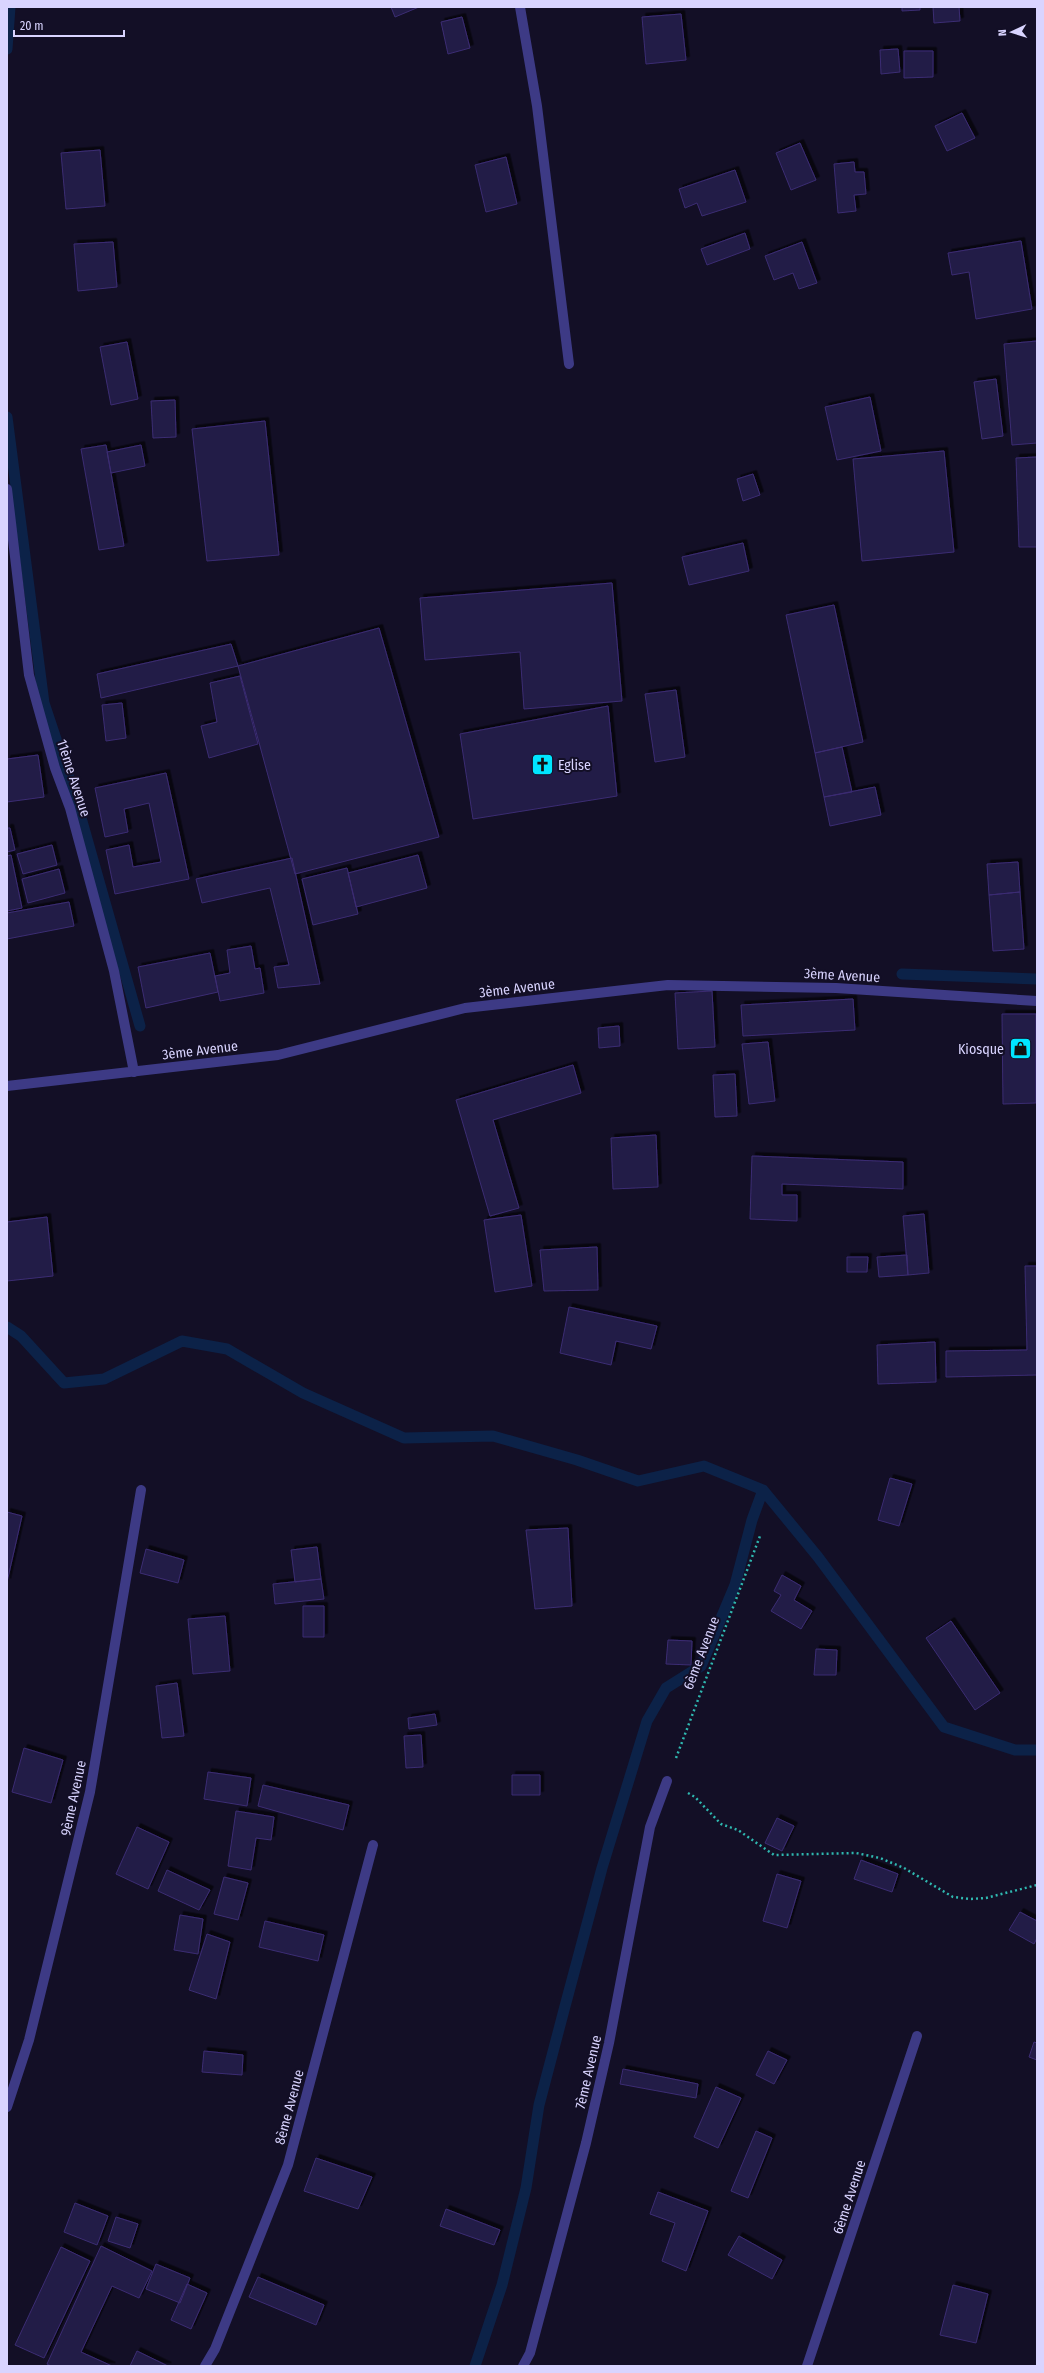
<svg xmlns="http://www.w3.org/2000/svg" width="1044" height="2373" font-family="'Fira Sans Condensed',sans-serif">
<style>
.lines{fill:none;stroke-linecap:round;stroke-linejoin:round}
.stream{stroke:#0c2248;stroke-width:11}
.building{fill:#241b47;stroke:#3b2d73;filter:url(#shadow)}
.path{stroke:#2fb8b0;stroke-width:2.5;stroke-dasharray:2 3;stroke-linecap:butt}
.minor{stroke:#3d3a85;stroke-width:10}
.labels{text-anchor:middle;stroke-width:4;stroke-linejoin:round;paint-order:stroke}
.poi-label{font-size:14px;fill:#d9d4ff;stroke:#130f26;text-anchor:start}
.street-label{font-size:14px;fill:#d9d4ff;stroke:#130f26}
</style>
<defs>
<filter id="shadow"><feDropShadow dx="3.5" dy="-3.5" stdDeviation="0" flood-color="#0009"/></filter>
</defs>
<rect width="100%" height="100%" fill="#130f26"/>
<g class="lines">
<path class="stream" d="M7,49L10,7
M7,417L44,703L74,793L140,1026
M902,974L1037,979
M7,1327L21,1336L64,1383L104,1379L182,1341L227,1349L303,1393L404,1438L493,1436L577,1460L638,1481L704,1466L763,1490L818,1557L944,1727L1015,1750H1037
M475,2366L502,2285L526,2188L539,2105L564,2010L602,1868L647,1721L666,1688L701,1666L735,1585L752,1520L763,1490"/>
</g>
<path class="building" d="M391,7H419L395,17Z
M902,7H920V10L902,11Z
M933,7H959L960,21L934,23Z
M681,14L686,60L646,64L642,17Z
M462,17L470,48L448,54L441,22Z
M898,49L900,72L881,74L880,50Z
M904,51H933V77L904,78Z
M962,113L975,138L947,151L935,126Z
M800,143L816,180L791,190L776,153Z
M100,150L105,206L66,209L61,153Z
M506,157L517,204L486,212L475,165Z
M854,162L855,172H864L866,194L854,195L856,211L838,213L834,164Z
M735,170L746,202L702,216L697,203L685,208L679,189Z
M745,233L750,249L707,265L701,249Z
M1021,241L1032,309L976,319L969,272L952,275L948,253Z
M113,242L117,287L78,291L74,244Z
M802,242L817,283L799,289L793,273L774,280L765,256Z
M1037,341V443L1012,445L1004,344Z
M127,342L138,399L111,405L100,347Z
M996,379L1003,436L982,439L974,382Z
M870,397L881,451L837,460L825,407Z
M175,400L176,437L153,438L151,401Z
M265,421L279,555L207,561L192,429Z
M106,445L124,546L99,550L81,449Z
M141,445L145,466L111,473L107,452Z
M944,451L954,552L862,561L853,459Z
M1037,457V547H1019L1016,458Z
M753,474L760,495L743,501L737,479Z
M743,543L749,571L689,585L682,557Z
M612,583L622,701L524,709L520,652L425,660L420,598Z
M834,605L863,742L815,753L786,615Z
M379,628L439,837L295,874L238,666Z
M231,644L238,666L101,698L97,674Z
M240,676L258,744L209,758L201,726L217,722L210,683Z
M676,690L685,757L655,762L645,694Z
M122,703L126,738L106,741L102,705Z
M608,706L617,796L473,819L460,734Z
M842,747L852,792L824,797L815,753Z
M38,755L44,797L7,802V759Z
M166,773L189,879L115,894L106,850L129,845L133,867L161,862L149,803L124,809L128,832L105,837L95,788Z
M875,787L881,815L830,826L824,797Z
M7,828H10L15,850L7,852Z
M52,845L57,865L23,874L17,854Z
M11,855L22,908L7,911V856Z
M418,855L427,888L356,907L348,873Z
M292,858L320,984L278,988L274,967L289,965L270,888L202,903L196,879Z
M1018,862L1020,892L989,895L987,864Z
M347,868L358,914L313,925L302,879Z
M59,869L65,893L28,903L22,879Z
M1020,892L1024,949L993,951L989,895Z
M69,902L74,926L7,939V913Z
M251,946L255,969L260,968L264,993L220,1001L215,976L230,973L227,950Z
M210,953L218,992L146,1008L138,967Z
M712,991L715,1047L678,1049L675,993Z
M853,999L855,1030L743,1036L741,1005Z
M1002,1014H1036V1103L1003,1104Z
M619,1026L620,1046L599,1048L598,1028Z
M768,1042L775,1101L749,1104L742,1044Z
M573,1065L581,1093L493,1120L519,1208L490,1216L456,1100Z
M735,1074L737,1116L715,1117L713,1075Z
M656,1135L658,1187L613,1189L611,1138Z
M752,1156L903,1162V1189L782,1184V1195H797V1221L750,1219Z
M924,1214L929,1273L908,1275L903,1216Z
M521,1215L532,1286L495,1292L484,1220Z
M47,1217L53,1276L7,1281V1222Z
M597,1247L598,1290L544,1291L540,1250Z
M907,1255L908,1275L879,1277L877,1257Z
M847,1257H868L867,1272H847Z
M1025,1266H1037V1375L946,1377V1351L1027,1350Z
M569,1307L657,1326L651,1349L616,1341L611,1365L560,1353Z
M935,1342L936,1382L878,1384L877,1345Z
M890,1478L912,1484L899,1526L878,1520Z
M7,1512L22,1516L7,1582Z
M568,1528L572,1606L535,1609L526,1530Z
M317,1547L321,1579L295,1582L291,1550Z
M146,1549L184,1560L178,1583L140,1573Z
M782,1575L801,1586L794,1600L812,1611L801,1629L771,1611L781,1595L774,1591Z
M321,1579L324,1599L275,1604L273,1584Z
M303,1606H324V1637H303Z
M225,1616L230,1671L193,1674L188,1619Z
M951,1621L1000,1693L975,1710L926,1638Z
M668,1640L692,1641L691,1665L666,1664Z
M816,1649L837,1650L836,1675H814Z
M177,1683L184,1736L162,1738L156,1686Z
M435,1714L437,1725L409,1729L408,1718Z
M421,1735L423,1767L406,1768L404,1736Z
M24,1748L63,1760L51,1803L12,1792Z
M208,1772L251,1778L247,1806L204,1799Z
M512,1775H540V1795H512Z
M263,1785L349,1805L343,1830L258,1806Z
M236,1811L274,1817L271,1840L256,1838L251,1870L228,1866Z
M777,1818L794,1826L782,1851L765,1843Z
M137,1827L169,1842L148,1889L116,1874Z
M861,1860L898,1874L892,1892L854,1879Z
M167,1870L210,1890L199,1910L158,1891Z
M777,1874L801,1881L787,1928L763,1921Z
M224,1877L248,1883L238,1920L214,1914Z
M1020,1912L1037,1921V1938L1034,1944L1009,1930Z
M180,1915L203,1919L198,1954L174,1950Z
M265,1921L324,1935L318,1961L259,1947Z
M207,1934L230,1942L216,1999L189,1990Z
M1034,2042L1037,2043V2060L1029,2057Z
M204,2051L243,2055L242,2075L202,2072Z
M768,2051L787,2060L774,2084L756,2075Z
M623,2069L698,2084L696,2098L620,2084Z
M716,2087L741,2098L718,2148L694,2137Z
M756,2131L772,2138L748,2198L731,2191Z
M316,2158L372,2177L358,2209L304,2191Z
M658,2192L708,2211L686,2271L662,2261L675,2223L650,2214Z
M75,2203L108,2216L97,2245L64,2232Z
M446,2209L500,2230L494,2245L440,2226Z
M116,2217L138,2224L130,2248L108,2241Z
M739,2236L782,2260L772,2279L728,2255Z
M101,2246L152,2271L139,2298L112,2286L81,2352L112,2366H51L47,2364Z
M61,2247L90,2261L44,2358L15,2345Z
M156,2264L190,2278L180,2303L146,2289Z
M258,2277L324,2305L316,2325L249,2297Z
M187,2284L207,2293L191,2329L171,2320Z
M953,2285L988,2294L976,2343L940,2335Z
M137,2351L168,2366H130Z"/>
<g class="lines">
<path class="path" d="M676,1758L760,1536
M688,1793L695,1797L721,1824L738,1830L774,1855L856,1853L880,1858L904,1868L953,1897L970,1899L986,1898L1037,1885"/>
<path class="minor" d="M520,7L537,106L569,364
M7,489L29,675L55,768L70,808L114,971L134,1072
M7,1086L278,1055L465,1008L668,985L836,988L1037,1001
M7,2107L29,2040L90,1792L141,1490
M205,2366L215,2349L288,2165L373,1845
M523,2366L530,2353L586,2143L609,2043L650,1827L667,1781
M807,2366L917,2036"/>
</g>
<defs>
<symbol id="church-square" viewBox="-11 -11 22 22"><rect x="-9" y="-9" width="18" height="18" rx="4" fill="#00e5ff" stroke="#130f26"/><path d="M-1.2-6h2.4v3.5h3.3v2.4h-3.3V6h-2.4V-.1h-3.3v-2.4h3.3Z" fill="#111"/></symbol>
<symbol id="shop-square" viewBox="-11 -11 22 22"><rect x="-9" y="-9" width="18" height="18" rx="4" fill="#00e5ff" stroke="#130f26"/><path d="M-5-2.5h2.3a2.7 3.5 0 0 1 5.4 0H5L5.5 6h-11ZM-1.5-2.5h3a1.5 2.3 0 0 0-3 0Z" fill="#111"/></symbol>
</defs>
<g fill-rule="evenodd">
<use href="#church-square" x="530" y="752" width="25" height="25"/>
<use href="#shop-square" x="1008" y="1036" width="25" height="25"/>
</g>
<g class="labels">
<g class="poi-label">
<text x="558" y="770">Eglise</text>
<text x="1004" y="1054" text-anchor="end">Kiosque</text>
</g>
<g class="street-label">
<text transform="translate(74 778) rotate(72)" y="5">11ème Avenue</text>
<text transform="translate(842 975) rotate(3)" y="5">3ème Avenue</text>
<text transform="translate(517 988) rotate(-7)" y="5">3ème Avenue</text>
<text transform="translate(200 1050) rotate(-7)" y="5">3ème Avenue</text>
<text transform="translate(701 1653) rotate(-69)" y="5">6ème Avenue</text>
<text transform="translate(73 1798) rotate(-78)" y="5">9ème Avenue</text>
<text transform="translate(588 2072) rotate(-77)" y="5">7ème Avenue</text>
<text transform="translate(289 2107) rotate(-75)" y="5">8ème Avenue</text>
<text transform="translate(849 2197) rotate(-72)" y="5">6ème Avenue</text>
</g>
</g>
<rect width="1044" height="2373" fill="none" stroke="#d9d4ff" stroke-width="16"/>
<g transform="translate(1012 32) rotate(266)" stroke="#130f26" stroke-width="3" paint-order="stroke">
<path d="M0-3L7 15L0 10L-7 15Z" fill="#d9d4ff"/>
<text y="-6" font-size="11" font-weight="bold" text-anchor="middle" fill="#d9d4ff">N</text>
</g>
<path d="M14 30v6h110v-6" fill="none" stroke="#d9d4ff" stroke-width="2"/>
<text x="20" y="30" font-size="12" fill="#d9d4ff" stroke="#130f26" stroke-width="3" paint-order="stroke">20 m</text>
</svg>
